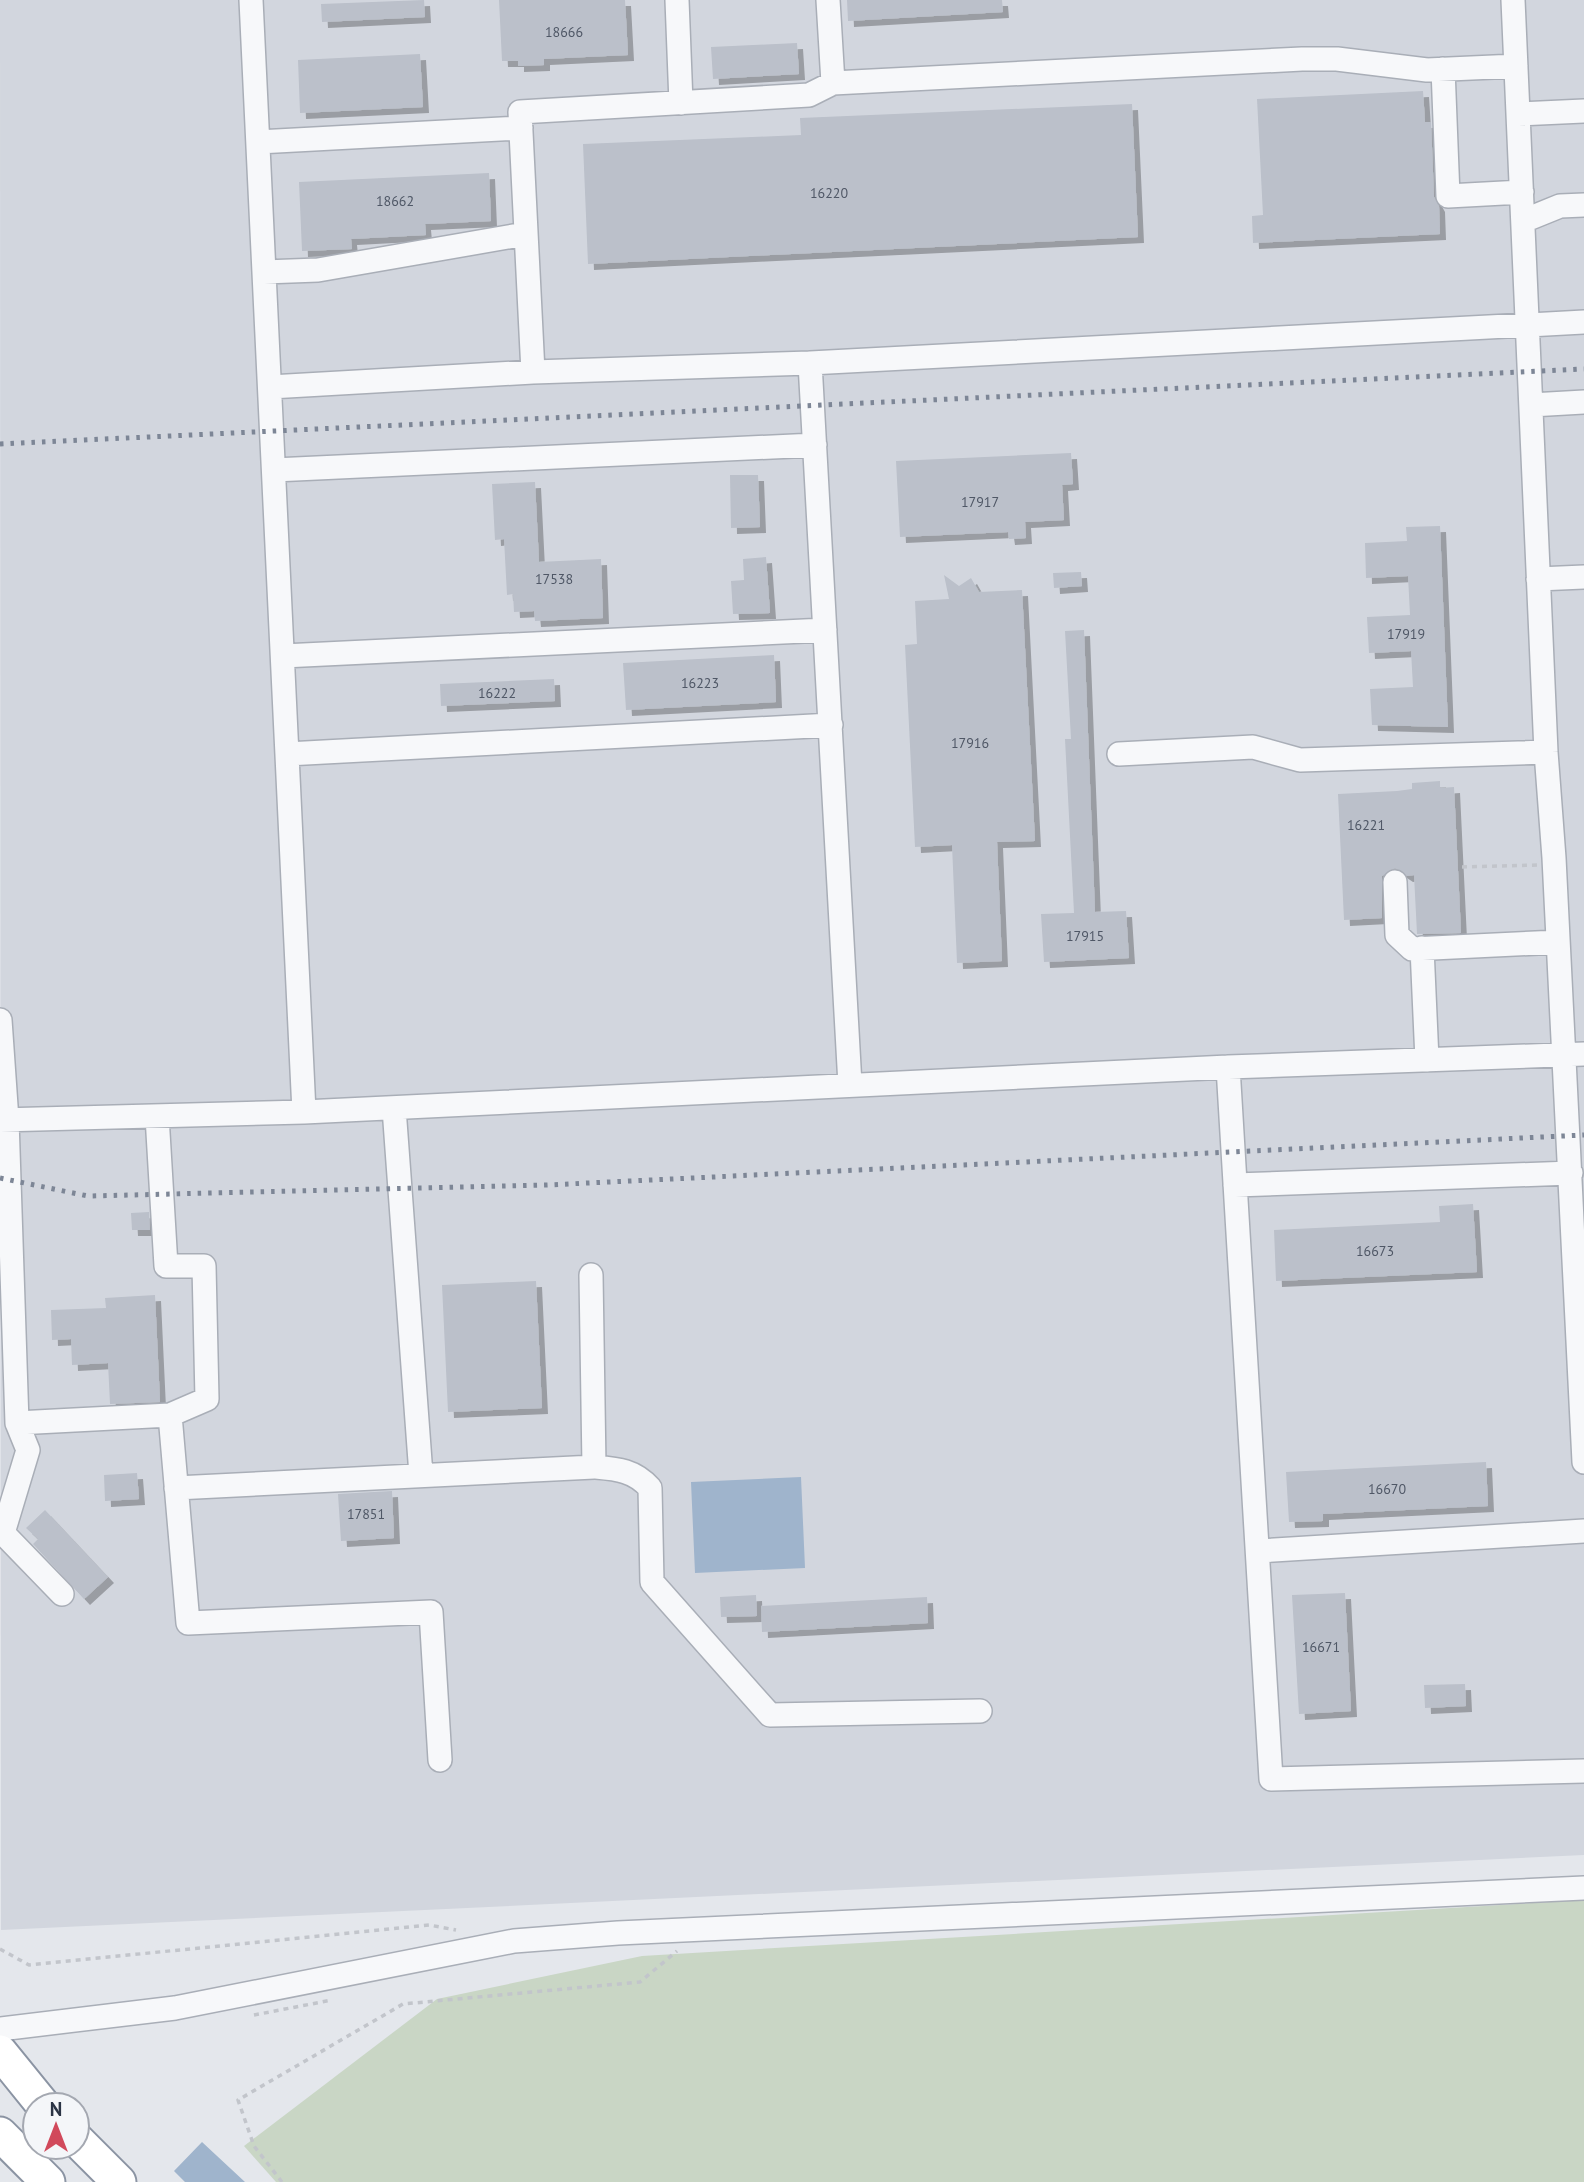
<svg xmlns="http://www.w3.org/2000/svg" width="1584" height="2182" font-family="'PT Sans',sans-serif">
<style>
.built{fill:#d2d6de}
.green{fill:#c9d6c5}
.water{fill:#9fb4cc}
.building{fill:#bbc0ca;filter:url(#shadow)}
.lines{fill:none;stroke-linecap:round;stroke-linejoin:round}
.minor-casing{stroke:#a9aeb7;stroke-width:26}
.highway-casing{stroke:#8b94a3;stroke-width:37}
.path{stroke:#c2c5cb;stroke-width:3.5;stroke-dasharray:5 5;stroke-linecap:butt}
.minor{stroke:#f7f8fa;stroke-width:23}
.highway{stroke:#fff;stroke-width:33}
.rail{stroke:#7d8696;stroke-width:5;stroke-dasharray:3.5 7;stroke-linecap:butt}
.labels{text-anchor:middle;stroke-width:5;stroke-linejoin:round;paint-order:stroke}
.number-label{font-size:14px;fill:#4f5766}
</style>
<defs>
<filter id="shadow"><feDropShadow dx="6" dy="6" stdDeviation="0" flood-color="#0004"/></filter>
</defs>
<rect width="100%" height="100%" fill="#e4e7ec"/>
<path class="built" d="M0,0H1584V1855L1,1930Z"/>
<path class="green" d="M1584,1900V2182H276L244,2146L437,1999L642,1956Z"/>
<path class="water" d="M801,1477L805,1568L695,1573L691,1482Z
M202,2142L245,2182H185L174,2171Z"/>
<path class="building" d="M424,0L425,17L322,22L321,4Z
M499,0H625L628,55L544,59V65L518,66V61H502Z
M847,0H1002L1003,12L848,21Z
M797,43L799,74L713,79L711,47Z
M420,54L423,107L300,113L298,60Z
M1423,91L1425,122H1431L1434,197L1439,206L1440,234L1253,243L1252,216L1263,215L1257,99Z
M1132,104L1138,237L588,264L583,144L801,135L800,118Z
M489,173L491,221L425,224L426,235L351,239L352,249L302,251L299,182Z
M1071,453L1073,484L1062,485L1064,520L1025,522L1026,538L1009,539L1008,532L900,537L896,461Z
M730,475H758L760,527L731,528Z
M535,482L539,562L601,559L603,618L535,621L534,611L514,612L513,594L507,595L504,539L495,540L492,484Z
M1440,526L1448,727L1372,725L1370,689L1413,687L1411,651L1369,653L1367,617L1410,615L1408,576L1366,578L1365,543L1407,541L1406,527Z
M766,557L770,613L733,614L731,581L744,580L743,559Z
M1081,572L1082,586L1054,588L1053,573Z
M944,575L959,586L971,578L979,592L1022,590L1035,841L997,842L1002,961L957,963L952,845L915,847L905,645L917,644L915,601L949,599Z
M1084,630L1095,912L1126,911L1129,958L1044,962L1041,914L1074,913L1065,739H1071L1065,631Z
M774,655L776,702L626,710L623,663Z
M554,679L555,701L441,706L440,684Z
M1440,781V788L1454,787L1461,933L1417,934L1414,875L1407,876L1395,868L1382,876V918L1344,920L1338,794L1397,791L1412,789V783Z
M1473,1204L1477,1272L1276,1281L1274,1230L1440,1222L1439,1206Z
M149,1212L150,1230H132L131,1213Z
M536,1281L542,1408L448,1412L442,1285Z
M155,1295L160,1402L110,1404L108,1363L72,1365L71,1339L52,1340L51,1310L106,1308L105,1298Z
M1486,1462L1488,1506L1323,1514V1521L1289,1522L1286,1472Z
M137,1473L139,1499L105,1501L104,1475Z
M392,1491L394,1538L341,1541L338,1494Z
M45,1510L108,1577L84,1599L33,1544L38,1539L26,1528Z
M1345,1593L1351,1711L1299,1714L1292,1595Z
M756,1595L757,1616L721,1617L720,1597Z
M927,1597L928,1623L762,1632L761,1606Z
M1465,1684L1466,1706L1425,1708L1424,1685Z"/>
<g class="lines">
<defs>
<path id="minor" d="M251,0L304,1112
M677,0L681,103
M828,0L833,83L1302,59H1337L1427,70L1516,66
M1513,0L1546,752L1554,858L1584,1462
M1443,69L1448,196L1522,192
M1518,114L1584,111
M258,142L521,128
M1523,221L1560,206L1584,205
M264,272L318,270L525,234
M810,363L850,1085
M533,372L520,112L809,95L833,83
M270,387L533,372L810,363L1584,322
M1531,405L1584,402
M274,470L815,445
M1538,579L1584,577
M283,656L825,630
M287,754L831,725
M1119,754L1253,747L1300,760L1546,752
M1395,882L1397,935L1412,949L1558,942
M1422,948L1427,1060
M0,1020L7,1120L17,1423L170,1415
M1228,1067L1271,1779L1584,1771
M394,1108L421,1475
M157,1116L166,1266H204L207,1399L170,1415L188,1623L431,1612L440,1760
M0,1120L304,1112L1228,1067L1584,1054
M1235,1185L1571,1173
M594,1467C617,1469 634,1470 650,1488L652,1582L770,1715L980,1711
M176,1488L594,1467L591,1275
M0,1530L62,1594
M3,1533L28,1450L17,1423
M1259,1551L1584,1531
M0,2029L175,2008L514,1941L618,1933L1584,1888"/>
<path id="highway" d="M0,2052L43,2105
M0,2134L48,2182
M77,2140L119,2182"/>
</defs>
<use href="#minor" class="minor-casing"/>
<use href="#highway" class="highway-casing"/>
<path class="path" d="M1462,867L1537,865
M0,1949L29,1965L429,1925L456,1930
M254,2015L332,2000
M282,2182L254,2146L238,2100L403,2004L640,1982L677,1951"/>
<use href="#minor" class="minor"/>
<use href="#highway" class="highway"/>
<path class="rail" d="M0,444L1584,369
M0,1178L88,1196L547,1185L1584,1135"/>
</g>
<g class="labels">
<g class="number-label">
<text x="564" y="37">18666</text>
<text x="829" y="198">16220</text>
<text x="395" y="206">18662</text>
<text x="980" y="507">17917</text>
<text x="554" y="584">17538</text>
<text x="1406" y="639">17919</text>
<text x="700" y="688">16223</text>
<text x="497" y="698">16222</text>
<text x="970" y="748">17916</text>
<text x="1366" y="830">16221</text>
<text x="1085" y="941">17915</text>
<text x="1375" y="1256">16673</text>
<text x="1387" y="1494">16670</text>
<text x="366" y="1519">17851</text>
<text x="1321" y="1652">16671</text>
</g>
</g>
<g transform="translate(56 2126)"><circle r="33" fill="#f4f6f9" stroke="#a4a8b1" stroke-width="2"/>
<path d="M0-5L12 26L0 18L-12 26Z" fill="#d1495b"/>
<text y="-10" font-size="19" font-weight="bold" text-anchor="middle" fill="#2b3445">N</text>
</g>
</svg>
